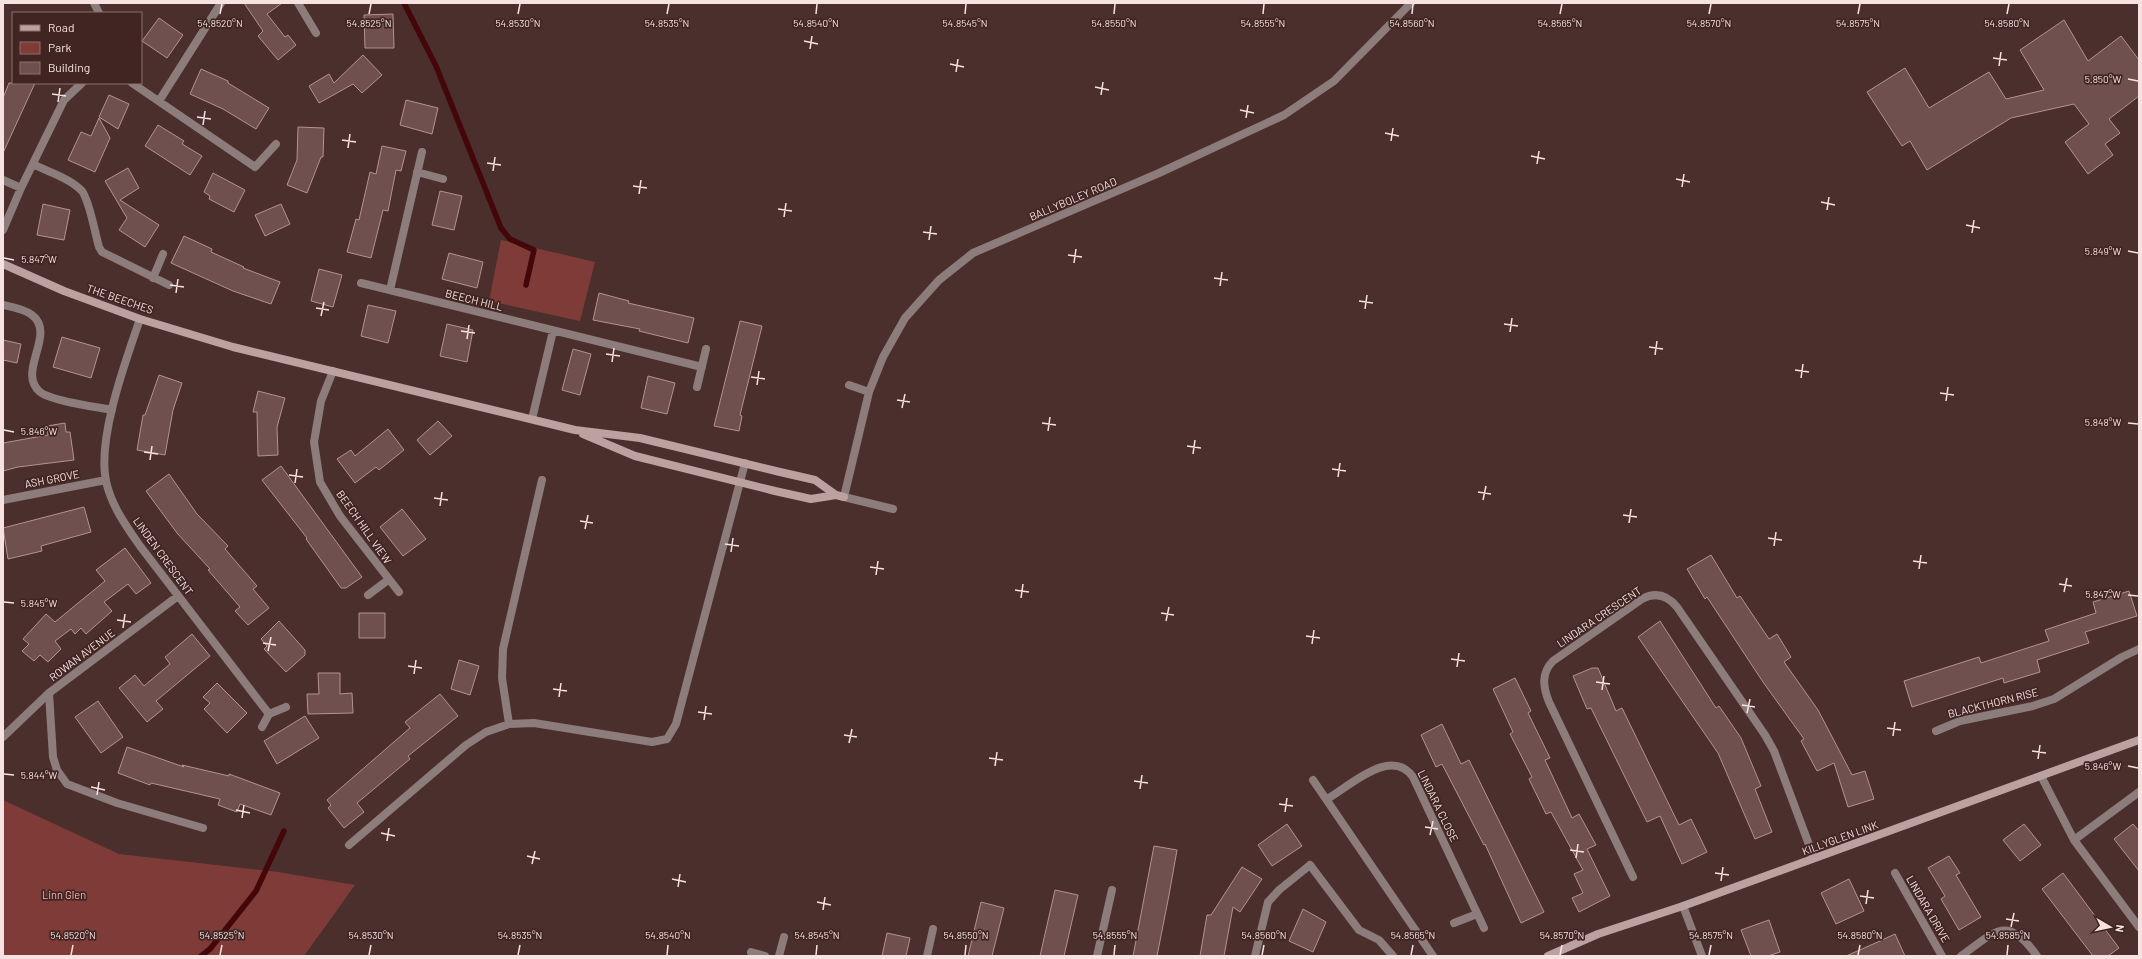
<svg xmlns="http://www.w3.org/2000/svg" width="2142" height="959" font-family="Barlow,sans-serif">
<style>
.green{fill:#7f3b38}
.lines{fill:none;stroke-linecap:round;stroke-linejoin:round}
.stream{stroke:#430609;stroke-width:5.5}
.building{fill:#6f504e;stroke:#b5928f}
.lane{stroke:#8c7c7b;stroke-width:8}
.street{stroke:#8c7c7b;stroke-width:8}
.secondary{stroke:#bba2a0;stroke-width:8}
.ticks{fill:none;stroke:#f6e3e1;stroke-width:1.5}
.labels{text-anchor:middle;stroke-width:3.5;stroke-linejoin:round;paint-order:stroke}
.street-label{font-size:11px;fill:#f6e3e1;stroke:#402523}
.park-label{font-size:11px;fill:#f9b0ab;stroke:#402523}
.ticks-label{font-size:10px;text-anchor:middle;fill:#f6e3e1;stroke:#402523;stroke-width:3.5;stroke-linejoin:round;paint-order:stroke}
</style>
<rect width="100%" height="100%" fill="#4b2f2d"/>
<path class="green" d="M501,240L595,262L580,321L489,301Z
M3,800L119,854L278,872L355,885L304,956H3Z"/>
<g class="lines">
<path class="stream" d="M404,3L436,66L501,228L510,239L534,250L526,285
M201,956L210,949L256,891L284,831"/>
</g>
<path class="building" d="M244,3H282L267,14L285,37L288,35L296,45L278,60L258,36L263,31Z
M393,14L394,48H365L364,15Z
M159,18L183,35L167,58L142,41Z
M2064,20L2088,61L2121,36L2139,60V96L2109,119L2120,133L2105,144L2113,155L2088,174L2065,142L2089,124L2074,104L2011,118L1927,170L1910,141L1902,146L1867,92L1905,68L1929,108L1989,72L2006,99L2044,90L2020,50Z
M363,55L382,75L362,93L353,84L319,103L309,86L329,74L334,83Z
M201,69L228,81V83L269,108L256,129L223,109L190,94Z
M9,83H35L3,153V98Z
M109,95L129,104L118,129L99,117Z
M406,100L438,108L432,134L400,125Z
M99,118L110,138L95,172L68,160L81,132L91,136Z
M158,125L184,141L182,144L202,156L190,175L145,146Z
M298,127L324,128L323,157H321L307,193L287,185L297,160Z
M382,146L406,151L401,171L396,170L388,211L383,210L371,258L347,252L356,219L359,220L370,172L376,174Z
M128,168L139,188L120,200L159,225L145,247L119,230L127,218L105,181Z
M213,173L245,190L234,212L209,199L210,196L204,192Z
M440,191L462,196L454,230L432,225Z
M43,204L70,210L64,240L37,235Z
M281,204L290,224L265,236L255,215Z
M184,236L212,249L211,252L244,267L243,268L280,282L271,304L233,291L171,263Z
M449,253L483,262L477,288L442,279Z
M319,269L342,275L333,307L311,301Z
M599,293L629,301L628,303L694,318L688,343L639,331L640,329L593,320Z
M368,305L396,311L388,343L361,336Z
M740,321L762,326L740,415L742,416L739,431L714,426Z
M447,324L473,330L467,362L440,356Z
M62,337L100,348L91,378L53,367Z
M3,340L21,344L17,363L3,360Z
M573,349L591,354L580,395L562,390Z
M159,375L182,383L173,410L165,455L137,450L143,415H145Z
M648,376L675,383L667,414L641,408Z
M258,391L285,398L277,427L278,455L258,456L257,412H253Z
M438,421L452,436L430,455L417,440Z
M65,423L66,432H70L74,460L18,467L3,471V443L48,435L47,426Z
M388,429L404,450L379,470L376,467L355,483L337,459L351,450L355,456Z
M281,466L362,577L346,588H341L306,539L307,538L262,480Z
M169,474L197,514L228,546L225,549L257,586L253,589L269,608L248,625L235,611L240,607L208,570L210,569L177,533L146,491Z
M84,507L91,532L41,546L42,551L8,559L3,528Z
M402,509L426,539L403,556L380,527Z
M125,548L151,583L136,594L128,584L104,602L112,611L86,634L81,628L75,634L71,629L55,641L61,649L48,662L40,655L34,661L22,651L29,644L23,639L46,614L55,622L105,581L96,570Z
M1711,555L1737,598L1740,596L1769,639L1777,634L1791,657L1784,662L1818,710L1852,775L1865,771L1874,799L1848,807L1834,763L1817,771L1801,741L1804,739L1763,682L1707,597L1705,599L1687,569Z
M2129,591L2137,616L2085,632L2089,643L2037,660L2040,672L2004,683L2003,678L1912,707L1904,681L1979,657L1981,663L2049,641L2045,630L2096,613L2093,602Z
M359,613H385V638H359Z
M279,621L305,650V655L286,672L264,649L267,646L261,639Z
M1660,621L1716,708L1719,706L1741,738L1761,786L1755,789L1772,832L1755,839L1718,753L1638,637Z
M192,634L210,656L156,701L163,709L147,722L119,688L135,675L144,686L170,664L165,657Z
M459,660L479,666L470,695L451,689Z
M1592,668H1598L1616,711L1622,708L1679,825L1691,819L1707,852L1682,864L1660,816L1647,822L1591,708L1587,709L1573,676Z
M318,673H340V694L352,693L353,713L308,714L307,694H319Z
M1515,678L1531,711L1528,713L1550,758L1545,760L1572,818L1579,814L1596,845L1587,849L1610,896L1579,912L1572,898L1583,893L1574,874L1583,870L1551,812L1546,814L1529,779L1532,777L1510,734L1513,732L1493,689Z
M217,683L247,713L227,733L204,709L210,703L203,697Z
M440,694L458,716L408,756L410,759L357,803L364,812L344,828L328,808L331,805L327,800L410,728L405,722Z
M98,701L123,737L101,753L75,717Z
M305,716L319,738L277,764L264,741Z
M1442,724L1461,764L1469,760L1544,912L1521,923L1485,844L1484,845L1442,764L1436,767L1421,735Z
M127,747L184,767L182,765L229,776V774L280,793L271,815L240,804L237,812L218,805L220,799L151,783L150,785L118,773Z
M1287,824L1302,846L1272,866L1258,845Z
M2024,824L2041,845L2020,861L2003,840Z
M2133,824L2139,831V871L2114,839Z
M1154,846L1177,850L1169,895L1157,956H1133Z
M1949,856L1960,873L1956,875L1981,917L1959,930L1941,899L1945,896L1928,868Z
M1242,867L1262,879L1240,912L1233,907L1224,956H1200L1207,915H1211Z
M2063,873L2119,948L2108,956H2093L2042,889Z
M1849,879L1864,911L1836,924L1821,893Z
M1055,890L1078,895L1064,956H1040Z
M981,902L1004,908L992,956H968Z
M1303,909L1326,922L1313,952L1289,941Z
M1769,920L1780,952L1768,956H1751L1741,930Z
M887,933L910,938L906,956H882Z
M1895,934L1905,956H1846L1880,941Z"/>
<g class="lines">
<path class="lane" d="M1310,865L1359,930L1379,940L1393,956"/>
<path class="street" d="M94,3L99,13
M298,3L316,33
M132,83L255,167L276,144
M159,101L221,3
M33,164C48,172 70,178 82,191C90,202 95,234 99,247L102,252L169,285
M417,172L443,179
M3,180L21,188
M3,230L21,188L64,100L82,83
M153,278L163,254
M361,283L702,367
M390,290L422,152
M3,305C12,307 24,309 32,315C57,334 16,372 40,392C51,401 97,407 112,410
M140,319C126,360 97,438 106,481C111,505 126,526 140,546L269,714
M333,371L321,401L314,442L320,482L340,516L399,592
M849,385L869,392
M697,387L706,349
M532,419L553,331
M3,500L106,480
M893,509L844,497L869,392L883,357L905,318L939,280L973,253L1159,173L1284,115L1334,81L1411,3
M368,595L388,580
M49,693L53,757L57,770L67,784L117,803L203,828
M509,724L502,678L503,649L542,480
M262,727L269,714L286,707
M1936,731L1960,721L2033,706L2054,699L2122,657L2139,649
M3,737L49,693L178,596
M2041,776L2074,840L2139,927
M1313,780L1433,956
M1327,799C1350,786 1391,746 1413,777L1484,928
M2074,840L2139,792
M349,845L466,745L486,732L509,724L534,723L652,742L667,739L676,724L745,463
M1895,873L1942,956
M1633,877L1549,702C1543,687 1541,673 1553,661L1642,599C1655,592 1667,595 1677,607L1765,735L1774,751L1814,858
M1683,906L1702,956
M1454,923L1477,914
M751,952L765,956
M779,956L784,937
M927,956L933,929
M1097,956L1112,890
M1255,956L1268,902L1279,890L1310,865
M1961,956C1995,932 2007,913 2037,956"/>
<path class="secondary" d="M3,264L64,291L140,319L233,347L575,430L640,438L780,472L815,480L836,495
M583,434L635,456L775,491L811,499L836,495L844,497
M1548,956L1598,934L1683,906L2139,740"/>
</g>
<path class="ticks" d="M220,14L222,4M369,14L371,4M518,14L520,4M667,14L669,4M816,14L817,4M965,14L966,4M1114,14L1115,4M1263,14L1264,4M1412,14L1413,4M1560,14L1562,4M1709,14L1711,4M1858,14L1860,4M2007,14L2009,4M804,41L818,44M810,49L812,36M1993,58L2007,60M950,64L964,67M1999,66L2001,52M956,72L958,59M2128,79L2138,81M1095,87L1109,90M52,94L66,96M1101,95L1103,82M58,102L60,88M1240,110L1254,113M197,117L211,119M1246,118L1248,105M203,125L205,111M1385,133L1399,136M342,140L356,142M1391,141L1393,128M348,148L350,134M1531,156L1545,159M487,163L501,165M1537,164L1539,151M493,171L495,157M1676,179L1690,182M633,186L647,188M1682,187L1684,174M639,194L641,180M1821,202L1835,205M778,209L792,211M1827,210L1829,197M784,217L786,203M1966,225L1980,228M923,232L937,234M1972,233L1974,220M929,240L931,226M2128,251L2138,253M1068,255L1082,257M4,258L14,260M1074,263L1076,249M1214,278L1228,280M170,285L184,287M1220,286L1222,272M176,293L178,279M1359,301L1373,303M316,308L329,310M1365,309L1367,295M321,316L324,302M1504,324L1518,326M461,331L475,333M1510,332L1512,318M467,339L469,325M1649,347L1663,349M606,354L620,356M1655,355L1657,341M612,362L614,348M1795,370L1809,372M751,377L765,379M1801,378L1803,364M757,385L759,371M1940,393L1954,395M897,400L910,402M1946,401L1948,387M902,408L905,394M1042,423L1056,425M2128,423L2138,424M4,430L14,432M1048,431L1050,417M1187,446L1201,448M144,452L158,454M1193,454L1195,440M150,460L152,446M1332,469L1346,471M289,475L303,477M1338,477L1340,463M295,483L297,469M1478,492L1491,494M434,498L448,500M1483,500L1486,486M440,506L442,492M1623,515L1637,517M580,521L593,523M1629,523L1631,509M585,529L588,515M1768,538L1782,540M725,544L739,546M1774,546L1776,532M731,552L733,538M1913,561L1927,563M870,567L884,569M1919,569L1921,555M876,575L878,561M2059,584L2072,586M1015,590L1029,592M2064,592L2067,578M2128,595L2138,596M1021,598L1023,584M4,602L14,603M1161,613L1174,615M117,620L131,622M1166,621L1169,607M123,628L125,614M1306,636L1320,638M263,643L276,645M1312,644L1314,630M268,651L271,637M1451,659L1465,661M408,666L422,668M1457,667L1459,653M414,674L416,660M1596,682L1610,684M553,689L567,691M1602,690L1604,676M559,697L561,683M1742,705L1755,707M698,712L712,714M1747,713L1750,699M704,720L706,706M1887,728L1901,730M844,735L857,737M1893,736L1895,722M849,743L852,729M2032,751L2046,753M989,758L1003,760M2038,759L2040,745M995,766L997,752M2128,766L2138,768M4,774L14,775M1134,781L1148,783M91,787L105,790M1140,789L1142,775M97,795L99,782M1279,804L1293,806M236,810L250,813M1285,812L1287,798M242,818L244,805M1425,827L1438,829M381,833L395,836M1430,835L1433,821M387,841L389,828M1570,850L1584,852M527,856L540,859M1576,858L1578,844M532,864L535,851M1715,873L1729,875M672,879L686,882M1721,881L1723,867M678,887L680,874M1860,896L1874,898M817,902L831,905M1866,904L1868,890M823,910L825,897M2006,919L2019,921M2011,927L2014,913M71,955L73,945M220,955L222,945M369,955L371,945M518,955L520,945M667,955L668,945M816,955L817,945M965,955L966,945M1114,955L1115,945M1262,955L1264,945M1411,955L1413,945M1560,955L1562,945M1709,955L1711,945M1858,955L1860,945M2007,955L2008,945"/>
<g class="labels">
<g class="street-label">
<text transform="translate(1073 199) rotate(-23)" y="4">BALLYBOLEY ROAD</text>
<text transform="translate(120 299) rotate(19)" y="4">THE BEECHES</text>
<text transform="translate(474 300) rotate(14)" y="4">BEECH HILL</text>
<text transform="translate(52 479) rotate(-11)" y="4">ASH GROVE</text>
<text transform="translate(364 527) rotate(55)" y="4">BEECH HILL VIEW</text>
<text transform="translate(163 556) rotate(54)" y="4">LINDEN CRESCENT</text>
<text transform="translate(1599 617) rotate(-34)" y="4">LINDARA CRESCENT</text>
<text transform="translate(82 655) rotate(-37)" y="4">ROWAN AVENUE</text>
<text transform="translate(1993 703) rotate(-14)" y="4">BLACKTHORN RISE</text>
<text transform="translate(1438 806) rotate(64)" y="4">LINDARA CLOSE</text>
<text transform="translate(1840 838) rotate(-20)" y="4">KILLYGLEN LINK</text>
<text transform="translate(1928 909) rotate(60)" y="4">LINDARA DRIVE</text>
</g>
<g class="park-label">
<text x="64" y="899">Linn Glen</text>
</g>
</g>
<g class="ticks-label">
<text x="220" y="27">54.8520°N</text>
<text x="369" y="27">54.8525°N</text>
<text x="518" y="27">54.8530°N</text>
<text x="667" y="27">54.8535°N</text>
<text x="816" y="27">54.8540°N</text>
<text x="965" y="27">54.8545°N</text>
<text x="1114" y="27">54.8550°N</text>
<text x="1263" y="27">54.8555°N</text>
<text x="1412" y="27">54.8560°N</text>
<text x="1560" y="27">54.8565°N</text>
<text x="1709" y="27">54.8570°N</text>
<text x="1858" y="27">54.8575°N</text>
<text x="2007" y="27">54.8580°N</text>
<text x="2103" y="83">5.850°W</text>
<text x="2103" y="255">5.849°W</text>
<text x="39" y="263">5.847°W</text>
<text x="2103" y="426">5.848°W</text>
<text x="39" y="435">5.846°W</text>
<text x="2103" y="598">5.847°W</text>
<text x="39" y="607">5.845°W</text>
<text x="2103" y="770">5.846°W</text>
<text x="39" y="779">5.844°W</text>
<text x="73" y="939">54.8520°N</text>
<text x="222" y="939">54.8525°N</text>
<text x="371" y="939">54.8530°N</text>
<text x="520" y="939">54.8535°N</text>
<text x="668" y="939">54.8540°N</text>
<text x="817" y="939">54.8545°N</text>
<text x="966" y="939">54.8550°N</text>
<text x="1115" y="939">54.8555°N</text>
<text x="1264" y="939">54.8560°N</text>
<text x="1413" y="939">54.8565°N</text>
<text x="1562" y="939">54.8570°N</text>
<text x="1711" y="939">54.8575°N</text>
<text x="1860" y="939">54.8580°N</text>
<text x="2008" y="939">54.8585°N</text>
</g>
<rect width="2142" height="959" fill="none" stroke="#f6e3e1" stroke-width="8"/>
<rect x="12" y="12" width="130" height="72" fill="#402523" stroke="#89716f"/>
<rect x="20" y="25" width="20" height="6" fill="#bba2a0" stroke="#89716f"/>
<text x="48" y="32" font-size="12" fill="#f6e3e1">Road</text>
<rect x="20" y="42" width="20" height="12" fill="#7f3b38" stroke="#89716f"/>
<text x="48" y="52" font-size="12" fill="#f6e3e1">Park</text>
<rect x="20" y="62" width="20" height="12" fill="#6f504e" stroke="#89716f"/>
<text x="48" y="72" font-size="12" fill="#f6e3e1">Building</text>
<g transform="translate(2110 927) rotate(99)" stroke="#402523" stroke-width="3" paint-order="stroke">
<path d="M0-3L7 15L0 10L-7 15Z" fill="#f6e3e1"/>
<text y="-6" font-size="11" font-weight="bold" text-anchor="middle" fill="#f6e3e1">N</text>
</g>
</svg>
